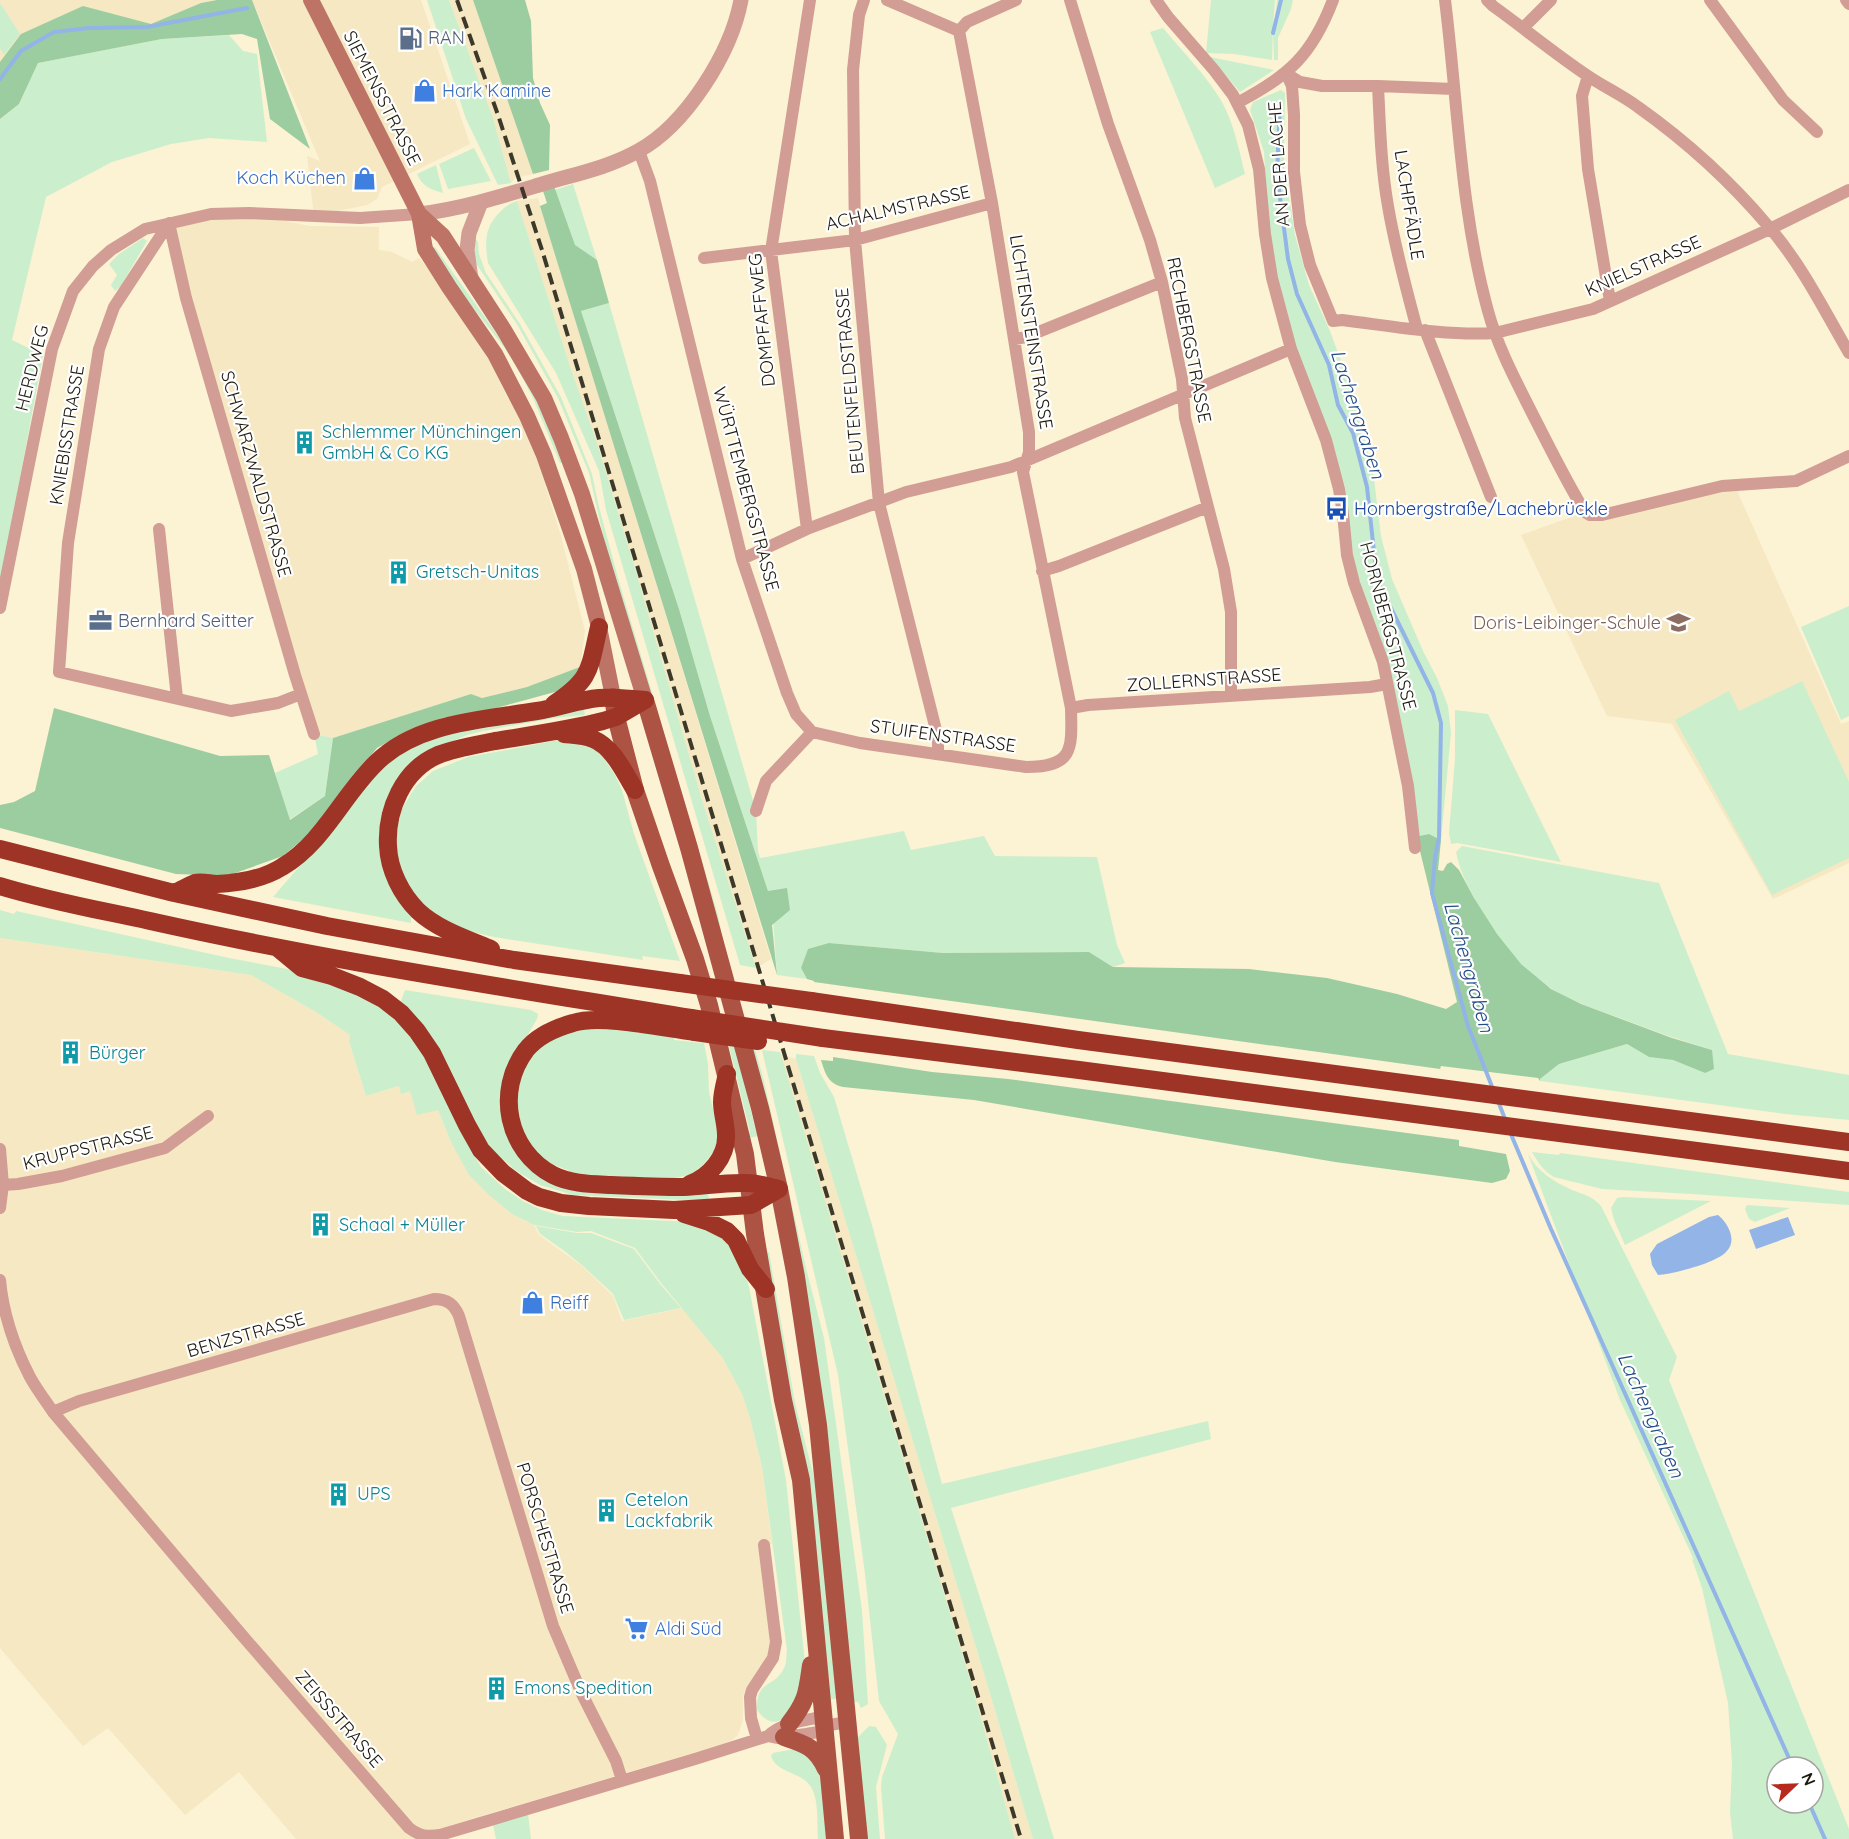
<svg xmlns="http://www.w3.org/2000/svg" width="1849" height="1839" font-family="Quicksand,sans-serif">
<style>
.built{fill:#f5e8c3}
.green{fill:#cbefcd;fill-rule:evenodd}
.forest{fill:#9ccda0}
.water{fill:#92b4e6}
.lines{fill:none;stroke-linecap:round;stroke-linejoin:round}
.stream{stroke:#92b4e6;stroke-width:4}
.minor{stroke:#d19d94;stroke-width:12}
.tertiary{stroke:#d19d94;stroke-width:15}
.secondary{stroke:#bd7366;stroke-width:16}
.primary{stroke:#ac5344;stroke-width:18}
.motorway{stroke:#9d3426;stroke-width:18}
.rail{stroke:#3c382a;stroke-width:4;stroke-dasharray:12 6;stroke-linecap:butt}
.motorway-bridge{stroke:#9d3426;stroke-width:18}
.labels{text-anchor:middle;stroke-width:4.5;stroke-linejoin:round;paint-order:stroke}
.service-label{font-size:18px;fill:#4e5e75;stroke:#fff;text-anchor:start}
.shop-label{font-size:18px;fill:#366cbe;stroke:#fff;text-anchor:start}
.street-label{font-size:18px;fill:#1c190e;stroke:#fff}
.culture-label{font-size:18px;fill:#0d838f;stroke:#fff;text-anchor:start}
.transit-label{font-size:18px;fill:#164399;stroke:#fff;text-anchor:start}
.education-label{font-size:18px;fill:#785e54;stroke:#fff;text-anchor:end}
.water-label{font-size:20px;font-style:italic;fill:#234c89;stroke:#fff}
</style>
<rect width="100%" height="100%" fill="#fcf2d4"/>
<path class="built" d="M0,0H217L201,3L151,24L0,62Z
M252,0H421L470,144L382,187L377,199L367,205L314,216L307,156L320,161Z
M449,0H473L508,99L533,174L515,178L511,183L493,118Z
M538,198L771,959L756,968L703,803L636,572L597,443L571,369L517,201Z
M249,213L309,226L379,227V250L392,252L412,262L419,258L483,335L544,455L546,488L561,536L585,631L580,667L527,687L482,698L471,694L333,738L314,734L169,223Z
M1740,485L1738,493L1841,724L1849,721V863L1773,899L1672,724L1607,716L1521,535L1585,512L1590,515Z
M0,938L251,975L316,1012L350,1035L349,1041L366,1096L400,1086L410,1090L438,1110L451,1142L512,1214L534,1225L539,1235L582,1266L613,1296L622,1321L683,1308L722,1357L742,1394L750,1418L762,1467L772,1544L759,1546L771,1642L770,1651L763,1665L746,1688L743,1696V1719L738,1735L732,1740L723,1744L451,1825L429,1839H296L239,1772L185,1815L108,1728L83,1746L0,1648Z
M781,1055L796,1059L986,1680L1033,1839H1015L971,1683Z"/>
<path class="green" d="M427,0H449L493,118L511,183L498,185L466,119Z
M1211,0H1275L1273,28L1272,60L1234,54L1206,53Z
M1277,0H1293L1291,9L1278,38V60H1274L1273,33Z
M0,3L20,34L4,55L0,48Z
M1163,28C1183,52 1206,75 1222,102C1234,124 1239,150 1245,174L1215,188L1150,32Z
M229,35L243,51L257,54L267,142L209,138L171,144L112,162L46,197L12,340L43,355L0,585V119L19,104L38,63L162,39Z
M1210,57L1274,70L1240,92Z
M1281,90L1285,93L1284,166L1295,235L1309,285L1330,331L1348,380L1373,471L1381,536L1392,579L1423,651L1437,678L1448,706L1451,733L1441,840L1429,834L1419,836L1370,619L1355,567L1349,527L1345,487L1322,415L1295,350L1270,254L1264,152L1250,110L1253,102Z
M474,148L491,181L448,189L439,164Z
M436,165L443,193C430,189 423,187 417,174Z
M573,184L597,260L575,246L555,190Z
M517,201L571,369L597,443L636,572L703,803L756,968L740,965L606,510L599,471L556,373L488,263C485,244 484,229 498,214C505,207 508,204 517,201Z
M143,238L147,241L121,286L115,291L111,285L117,275L109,264L119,254Z
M475,238L478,242L479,254L486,273L520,324L561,397L592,474L599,507L618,578L718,915L727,961L605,544L589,473L558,398L518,326L477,265L474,256Z
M435,247C469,297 508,344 536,398C546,418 553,441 562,463H560L533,398L515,364L504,347L463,295L432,249Z
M609,303L756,811L758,851L760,858L904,831L911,850L984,836L995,856L1097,857L1117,945L1125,963L1113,967L1089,952L943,953L829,943L801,968L807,979L777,975L771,891H768L710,716L679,609L581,311Z
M1849,606V716L1841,720L1801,627Z
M1802,681L1849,782V858L1772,895L1675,720L1729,691L1739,711Z
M584,709L585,715L554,718L483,731L467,735L439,747L382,818L411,917V923L273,897L304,861L375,772L417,743L455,733L545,718Z
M1455,710L1488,714L1561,862L1457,843L1451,844L1449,833L1455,758Z
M314,734L333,738L325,796L289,820L275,773L318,754Z
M564,739L594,747L603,757L615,775L622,790L634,834L680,961L642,956L643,960L494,937L465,930L422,907L404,883L394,849L400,812L416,786L424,779L433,771L468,757Z
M1462,846L1659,883L1728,1054L1849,1075V1120L1785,1114L1540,1081V1079L1559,1064L1627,1044L1649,1057L1673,1060L1705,1073L1712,1050C1679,1040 1648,1029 1617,1017C1588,1007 1559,997 1535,977C1515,962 1500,939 1486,918C1473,897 1461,877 1456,852Z
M0,910L14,914L16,911L229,958L298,971L344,985L395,1016L421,1047L460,1130L481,1167L505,1189L523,1201L542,1210L563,1216L693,1222L724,1237L745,1273L749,1287L786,1480L806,1673L788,1717C773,1725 767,1723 757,1710C756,1679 774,1689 784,1668C787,1663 786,1656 787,1650L762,1467L750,1418L742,1394L722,1357L661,1283L635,1248L591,1231L577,1232L534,1225L512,1214L488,1194L469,1175L451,1142L438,1110L417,1115L410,1091L401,1094L399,1086L366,1096L349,1041L350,1035L316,1012L251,975L0,938Z
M405,990L531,1010L538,1014L537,1019L512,1062L504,1080L534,1171L708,1191L709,1201L573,1195L540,1185L516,1171L487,1145L399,1006Z
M592,1028L655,1034L656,1035L674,1037V1040L704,1043L708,1064L709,1092L717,1126L718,1138L714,1151L703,1165L690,1175L670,1179L630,1178L570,1174V1171L552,1164L539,1155L533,1148L517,1120L515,1096L528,1058L555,1036Z
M729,1046L736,1047L756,1132H757L758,1136L749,1138L748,1133L750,1132Z
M752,1049H755L763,1077L806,1268L824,1338L862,1610L868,1704L861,1708L858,1702H853L773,1128Z
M762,1050L780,1052L781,1055L971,1683L1015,1839H885L881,1787L882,1777L898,1734L879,1701L865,1574L838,1375Z
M796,1054L814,1056L820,1073L834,1097L872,1225L942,1484L1208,1421L1211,1439L951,1508L1004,1672L1054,1839H1033L986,1680L796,1059Z
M1532,1152L1559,1155L1560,1153L1849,1192V1205L1692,1194L1602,1189L1554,1177C1543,1171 1538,1162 1532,1152Z
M1528,1154C1537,1171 1554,1182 1572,1190C1585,1195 1592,1196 1601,1206L1677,1357L1669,1380L1849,1829V1839H1733L1730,1812L1732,1763L1728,1703L1702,1588L1692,1559L1694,1560L1620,1400ZM1777,1767H1813V1803H1777Z
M1623,1197L1711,1201L1625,1245L1614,1220L1611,1208L1617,1198Z
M1747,1205L1790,1208L1755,1222L1749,1219L1745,1209Z
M536,1226L577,1233H591L634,1249L661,1285L681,1308L624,1320L613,1294L583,1266L563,1250L540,1234Z
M769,1252L795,1403L816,1485L838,1699H829L791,1404L766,1253Z
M869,1726L876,1727L887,1745L876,1787L880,1839H866L857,1738Z
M794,1749L809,1754L821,1778L827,1839H818C817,1824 819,1800 811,1787C801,1771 777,1774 771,1756L773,1753Z
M528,1814L531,1839H496L493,1825Z"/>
<path class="forest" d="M217,0H252L310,149L270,119L257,39L242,34L162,39L38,63L19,104L0,119V62L21,34L83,6L151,24L201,3Z
M473,0H525L531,21L533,78L540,103L550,125L549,170L533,174Z
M554,186L575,245L597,260L609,303L581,311L679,609L710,716L768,891L787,888L790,910L772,925L777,975L540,206L547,203L543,191Z
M580,667L566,689L485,711L442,718L409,730L377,748L339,795L315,829L283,856L227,876L176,874L0,828V805L14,802L35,791L54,708L220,756L269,755L290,820L325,796L333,738L471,694L482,698L527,687Z
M1429,834L1441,840L1438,870L1443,871L1447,864L1451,862L1459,870L1474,898L1497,934L1521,964L1551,989L1581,1004L1672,1038L1712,1050L1714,1069L1705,1073L1673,1060L1649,1057L1627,1044L1559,1064L1540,1079V1081L1538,1078L1441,1066L1440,1069L814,982V981L807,979L801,968L808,949L829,943L943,953L1089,952L1113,967L1249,969L1327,978L1397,994L1446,1009L1457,1002L1419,847V836Z
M833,1057L932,1072L1008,1079L1459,1140V1146L1506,1154L1510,1171L1506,1179L1492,1183L1335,1162L974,1100L843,1087C828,1084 825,1073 821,1060L833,1061Z"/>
<path class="water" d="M1718,1215C1728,1223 1738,1241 1726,1252C1716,1263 1673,1274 1658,1275L1652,1265L1650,1254L1657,1244L1709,1217Z
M1788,1217L1795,1235L1756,1249L1749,1230Z"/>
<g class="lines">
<path class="stream" d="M1273,33L1281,0
M0,79L21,51L54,32L89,28L147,27L247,8
M1280,104L1277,174L1288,259L1297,294L1329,365L1338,405L1353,433L1367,487L1377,580L1433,693L1441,723L1439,838L1435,857L1432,893L1468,1026L1493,1089
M1498,1101L1505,1119
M1510,1132L1551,1229L1793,1767
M1809,1803L1825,1839"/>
<path class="minor" d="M864,0L859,15L853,70L855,240L879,503L938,738V753
M887,0L959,31
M1070,0L1108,124L1150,240L1162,282L1182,379L1185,418L1224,569L1231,612V696
M1156,0L1168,17L1214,70L1233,95L1248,125L1259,169L1265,234L1272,278L1291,349L1326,440L1339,489L1343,514L1347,555L1354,583L1383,662L1408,786L1415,848
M1445,0C1458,104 1460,209 1488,311C1498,348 1516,381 1533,415C1550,448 1566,481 1585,512L1590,515H1602L1722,486L1796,481L1849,456
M1487,0L1493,6C1525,29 1555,54 1588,76C1604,87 1622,95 1638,107C1686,141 1731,182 1769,227C1802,265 1824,310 1849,353
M1710,0L1783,100L1817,132
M1846,0L1849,4
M1523,28L1551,0
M959,31L967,22L1016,0
M1286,73L1292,86L1294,115V172L1300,225L1310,265L1333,321L1342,320C1391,326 1446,336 1495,333L1593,309L1770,229L1849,190
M1287,74L1300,82L1322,86H1378C1380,126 1381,167 1388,206C1395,248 1406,288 1417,329
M1588,76L1582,96L1588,169L1610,301
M1378,86L1454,89
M1237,103C1289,76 1312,55 1333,0
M639,151L650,181L742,559L787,693L796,714L812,732
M169,223L114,307L99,349L68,543L59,672L231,711L278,703L301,694
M169,223L186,298L295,675L314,734
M704,258L855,240L992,203
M1425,330L1491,497
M1015,339L1026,337L1162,282
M159,529L177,698
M807,529L771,251L810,0
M742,559L807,529L906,492L1011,467L1291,349
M1042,571L1059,566L1208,507
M0,608L52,349L73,291L93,266L111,250L145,229L211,214L249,213L360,218L419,214
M1071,708L1088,705L1370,687L1387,684
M812,732L860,743L1026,767C1074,767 1072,749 1071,708L1023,472L1029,452V432L992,203L959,31
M756,811L766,781L812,732
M0,1149L3,1185L0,1208
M3,1185L18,1184L62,1176L165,1148L208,1116
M0,1280C3,1313 15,1348 30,1377C37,1390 46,1401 53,1412L241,1634L409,1828C420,1836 427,1837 440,1835L695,1759L768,1736L777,1738L806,1734L818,1732L824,1726L847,1722
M53,1412L79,1401L434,1299C447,1299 454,1304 459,1316L553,1626L582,1694L616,1761L622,1780
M768,1736C780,1724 800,1721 816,1718L824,1726
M757,1739L751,1718L750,1697L752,1690L773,1658L776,1642L764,1545"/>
<path class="tertiary" d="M419,214C460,209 499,197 539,185C571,175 608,168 638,151C686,125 731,53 741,0
M471,279L467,250L469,233L481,202"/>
<path class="secondary" d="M311,0L419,214L425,249L449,287L495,354L527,416L544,455L584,569L599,627L613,697
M419,214L443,236L504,330L544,398L561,438L582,494L645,700"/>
<path class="primary" d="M613,697L616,717L635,790L661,866L695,959L709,1005L745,1154L755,1234L783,1400L801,1480L835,1839
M645,700L689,848L760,1108L779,1189L796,1277L818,1425L859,1839
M789,1724C807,1701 807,1693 811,1665
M784,1737C805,1744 816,1747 826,1769"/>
<path class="motorway" d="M554,704C592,679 589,669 599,627
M564,734C573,735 584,735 593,739C613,747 624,772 635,790
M0,849L174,893L327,926L514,960L680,983
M0,886C49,901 100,910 150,921C329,961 510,988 691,1018
M174,893C181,890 188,886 195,883C202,881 210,884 217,884C240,883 263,879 282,867C324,842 342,796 376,763C417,722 483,720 537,711C558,708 578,700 599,698C615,697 629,699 645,700
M279,949L302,968L332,976L360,987L383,999L401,1013L417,1031L432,1053L467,1125L481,1150L503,1173L527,1191L539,1197L561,1203L589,1206L674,1210L751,1205L779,1189
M491,949C467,939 437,929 418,911C401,894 389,870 388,846C386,810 403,770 438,755C456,748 476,745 495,741C531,735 568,730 603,721L616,717L645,700
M811,1001L1078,1040L1849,1142
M695,1032C663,1028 601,1014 573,1023C555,1028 538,1035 526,1050C495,1091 507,1151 553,1175C571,1184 591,1184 611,1185C635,1186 660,1187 684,1187C705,1186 726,1182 747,1183C758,1183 769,1187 779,1189
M823,1038L1079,1070L1849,1171
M690,1184C709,1177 727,1157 726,1135C726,1124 722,1113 722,1102C722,1093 725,1083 727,1074
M684,1214L709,1222L727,1231L736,1240L750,1269L766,1289"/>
<path class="rail" d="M457,0L498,115L542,250L1021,1839"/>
<path class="motorway-bridge" d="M680,983L811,1001
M691,1018L823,1038
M695,1032L758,1041"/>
</g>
<defs>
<symbol id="fuel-bare" viewBox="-9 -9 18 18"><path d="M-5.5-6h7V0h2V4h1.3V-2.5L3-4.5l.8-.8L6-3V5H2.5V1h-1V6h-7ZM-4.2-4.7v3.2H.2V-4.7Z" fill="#5c6f8a" stroke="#fff" stroke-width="2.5" paint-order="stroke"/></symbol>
<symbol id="shop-bare" viewBox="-9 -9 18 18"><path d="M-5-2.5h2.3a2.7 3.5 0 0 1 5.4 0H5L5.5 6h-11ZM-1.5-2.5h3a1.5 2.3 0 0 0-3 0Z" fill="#3f7fe0" stroke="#fff" stroke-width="2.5" paint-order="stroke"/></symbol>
<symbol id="building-bare" viewBox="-9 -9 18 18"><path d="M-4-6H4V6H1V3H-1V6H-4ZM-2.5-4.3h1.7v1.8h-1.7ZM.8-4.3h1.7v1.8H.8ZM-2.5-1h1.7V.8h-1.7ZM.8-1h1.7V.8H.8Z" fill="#0f9aa8" stroke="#fff" stroke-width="2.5" paint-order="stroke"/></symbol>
<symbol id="bus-bare" viewBox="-9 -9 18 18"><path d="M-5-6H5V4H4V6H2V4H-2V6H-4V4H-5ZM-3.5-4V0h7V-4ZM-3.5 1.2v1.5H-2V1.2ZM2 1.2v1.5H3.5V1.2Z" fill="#1a4fb4" stroke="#fff" stroke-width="2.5" paint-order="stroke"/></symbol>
<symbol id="office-bare" viewBox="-9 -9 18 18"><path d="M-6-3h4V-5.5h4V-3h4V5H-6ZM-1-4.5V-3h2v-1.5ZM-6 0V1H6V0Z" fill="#5c6f8a" stroke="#fff" stroke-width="2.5" paint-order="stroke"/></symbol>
<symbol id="school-bare" viewBox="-9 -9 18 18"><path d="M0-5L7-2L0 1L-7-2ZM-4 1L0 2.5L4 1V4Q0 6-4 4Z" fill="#8d6e63" stroke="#fff" stroke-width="2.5" paint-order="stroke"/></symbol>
<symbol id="supermarket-bare" viewBox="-9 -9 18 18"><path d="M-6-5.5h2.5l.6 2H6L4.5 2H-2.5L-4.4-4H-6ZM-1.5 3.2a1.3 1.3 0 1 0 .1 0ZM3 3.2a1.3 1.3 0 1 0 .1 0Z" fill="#3f7fe0" stroke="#fff" stroke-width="2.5" paint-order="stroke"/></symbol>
</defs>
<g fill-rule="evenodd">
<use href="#fuel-bare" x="394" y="22" width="33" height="33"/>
<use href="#shop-bare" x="408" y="74" width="33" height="33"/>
<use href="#shop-bare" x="348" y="162" width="33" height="33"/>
<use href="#building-bare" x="288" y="426" width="33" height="33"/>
<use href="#bus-bare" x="1320" y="492" width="33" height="33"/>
<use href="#building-bare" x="382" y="556" width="33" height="33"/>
<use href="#office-bare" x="84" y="604" width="33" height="33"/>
<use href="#school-bare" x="1662" y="606" width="33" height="33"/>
<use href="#building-bare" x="54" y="1036" width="33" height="33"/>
<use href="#building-bare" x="304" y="1208" width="33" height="33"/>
<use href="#shop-bare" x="516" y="1286" width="33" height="33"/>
<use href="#building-bare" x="322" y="1478" width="33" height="33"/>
<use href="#building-bare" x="590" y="1494" width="33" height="33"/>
<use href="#supermarket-bare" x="620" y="1612" width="33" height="33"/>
<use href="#building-bare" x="480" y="1672" width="33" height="33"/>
</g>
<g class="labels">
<g class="service-label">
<text x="428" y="44">RAN</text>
<text x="118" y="627">Bernhard Seitter</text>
</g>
<g class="shop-label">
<text x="442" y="97">Hark Kamine</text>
<text x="346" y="184" text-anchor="end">Koch Küchen</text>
<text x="550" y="1309">Reiff</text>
<text x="655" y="1635">Aldi Süd</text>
</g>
<g class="street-label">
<text transform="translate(382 98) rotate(63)" y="6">SIEMENSSTRASSE</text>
<text transform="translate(1279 164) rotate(-94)" y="6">AN DER LACHE</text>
<text transform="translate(1409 205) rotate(81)" y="6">LACHPFÄDLE</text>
<text transform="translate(898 208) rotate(-13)" y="6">ACHALMSTRASSE</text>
<text transform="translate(1643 266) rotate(-24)" y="6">KNIELSTRASSE</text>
<text transform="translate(762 320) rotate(-96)" y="6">DOMPFAFFWEG</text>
<text transform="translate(1031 332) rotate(81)" y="6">LICHTENSTEINSTRASSE</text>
<text transform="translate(1189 340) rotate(79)" y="6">RECHBERGSTRASSE</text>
<text transform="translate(32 368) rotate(-76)" y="6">HERDWEG</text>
<text transform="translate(850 381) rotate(-95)" y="6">BEUTENFELDSTRASSE</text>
<text transform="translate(67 435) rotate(-81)" y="6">KNIEBISSTRASSE</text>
<text transform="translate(256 474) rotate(74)" y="6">SCHWARZWALDSTRASSE</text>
<text transform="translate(746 489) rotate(75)" y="6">WÜRTTEMBERGSTRASSE</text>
<text transform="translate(1388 626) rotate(75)" y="6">HORNBERGSTRASSE</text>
<text transform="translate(1204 680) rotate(-4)" y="6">ZOLLERNSTRASSE</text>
<text transform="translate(943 736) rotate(8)" y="6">STUIFENSTRASSE</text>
<text transform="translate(88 1148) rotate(-14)" y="6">KRUPPSTRASSE</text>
<text transform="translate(246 1335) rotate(-16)" y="6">BENZSTRASSE</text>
<text transform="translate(545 1538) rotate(73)" y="6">PORSCHESTRASSE</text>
<text transform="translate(339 1719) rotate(49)" y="6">ZEISSSTRASSE</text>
</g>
<g class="culture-label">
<text x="322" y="438">Schlemmer Münchingen<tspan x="322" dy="21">GmbH &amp; Co KG</tspan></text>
<text x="416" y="578">Gretsch-Unitas</text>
<text x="89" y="1059">Bürger</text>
<text x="339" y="1231">Schaal + Müller</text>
<text x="357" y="1500">UPS</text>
<text x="625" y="1506">Cetelon<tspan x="625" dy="21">Lackfabrik</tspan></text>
<text x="514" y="1694">Emons Spedition</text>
</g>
<g class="transit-label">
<text x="1354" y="515">Hornbergstraße/Lachebrückle</text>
</g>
<g class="education-label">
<text x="1661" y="629">Doris-Leibinger-Schule</text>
</g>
<g class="water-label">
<text transform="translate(1358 414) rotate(72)" y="7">Lachengraben</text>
<text transform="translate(1469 967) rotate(74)" y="7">Lachengraben</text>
<text transform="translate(1651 1415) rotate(66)" y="7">Lachengraben</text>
</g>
</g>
<g transform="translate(1795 1785) rotate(67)"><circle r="28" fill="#ffffff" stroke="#a4a39f" stroke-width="1.5"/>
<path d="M0-4.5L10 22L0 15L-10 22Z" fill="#b7291f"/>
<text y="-9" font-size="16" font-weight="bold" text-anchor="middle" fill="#1c190e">N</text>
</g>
</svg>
